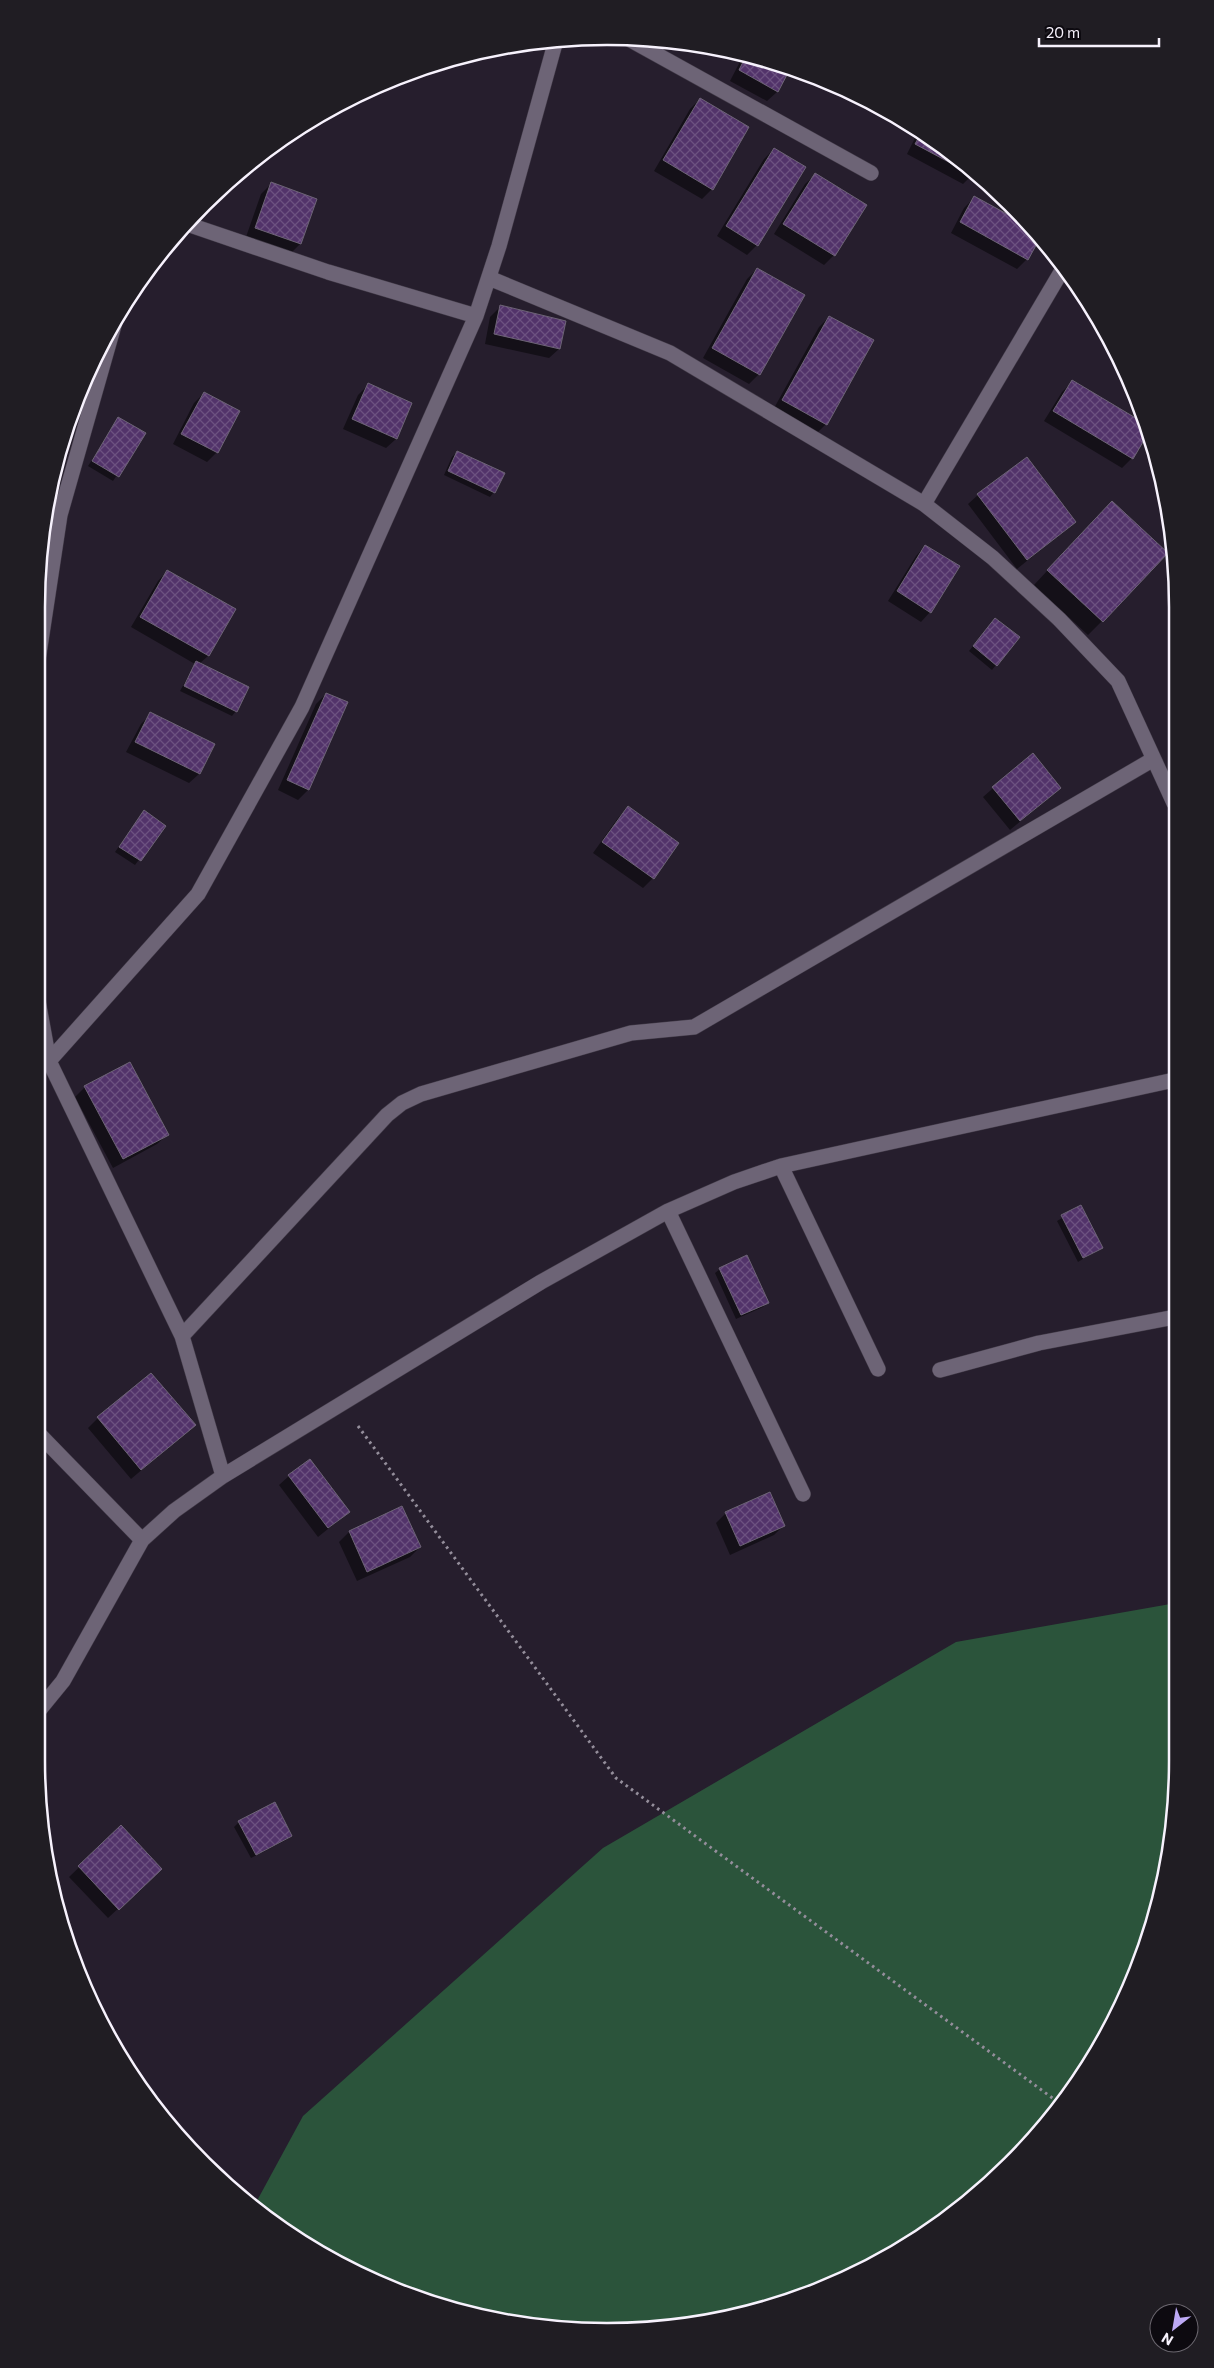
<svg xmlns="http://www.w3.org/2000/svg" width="1214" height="2368" font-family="Commissioner,sans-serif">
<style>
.grass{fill:#2b543b}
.shadow{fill:#0007}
.building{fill:url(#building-cross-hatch);stroke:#6d6476}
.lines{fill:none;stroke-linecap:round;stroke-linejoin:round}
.street-casing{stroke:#423b48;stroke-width:16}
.path{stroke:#948e9b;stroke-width:3;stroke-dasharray:2.5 4;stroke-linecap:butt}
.street{stroke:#6d6476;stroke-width:15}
.rim{fill:none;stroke:#f7f2fd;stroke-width:2.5}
</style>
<defs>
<pattern id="building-cross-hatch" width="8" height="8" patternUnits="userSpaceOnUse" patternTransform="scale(1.25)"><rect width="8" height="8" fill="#52336a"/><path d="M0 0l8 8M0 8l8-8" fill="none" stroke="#6c5180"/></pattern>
</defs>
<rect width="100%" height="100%" fill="#261e2d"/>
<path class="grass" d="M1176,1603L1177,1798L1158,1908L1119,2014L1060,2108L1010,2165L924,2235L859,2273L755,2312L645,2331H569L460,2312L388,2288L290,2236L253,2208L303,2116L603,1848L956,1642Z"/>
<path class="shadow" d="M744,54L789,69L777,92L767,101L730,81Z
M396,79L385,91L376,88Z
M700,99L712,189L702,199L654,171L690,109Z
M917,134L974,172L972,175L963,184L907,154Z
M774,149L757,245L747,255L717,236L764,159Z
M815,175L865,206L834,255L824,265L774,234L805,184Z
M271,184L315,199L300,244L290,254L246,237L261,194Z
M974,198L1030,228L1039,237L1027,259L1017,269L951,233L964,208Z
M757,269L759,374L749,384L703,358L747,279Z
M500,307L559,349L549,358L485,344L490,317Z
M829,317L826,424L816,434L773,410L819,327Z
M1072,382L1146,434L1132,458L1122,468L1044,421L1062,392Z
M368,385L411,404L396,439L386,448L343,429L358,395Z
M204,393L217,452L207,462L173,444L194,403Z
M119,419L144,434L113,481L88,466Z
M457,452L494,492L490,497L444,475L452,457Z
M978,495L1075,522L1017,569L968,504Z
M1097,517L1102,621L1088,635L1034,585Z
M925,546L930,612L921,622L888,601L916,556Z
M167,571L234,609L208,656L199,664L236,711L232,716L180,691L195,664L131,627L158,581Z
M991,624L996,665L992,670L969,651Z
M326,694L346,703L308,790L298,800L278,790L316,704Z
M151,714L213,745L199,774L189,783L126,752L141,724Z
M1032,754L1060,788L1010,830L983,797Z
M628,808L653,878L643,888L593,853L618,818Z
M144,812L164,826L135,865L115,852Z
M85,1087L167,1135L157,1144L113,1168L75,1097Z
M1081,1207L1102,1247L1078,1262L1057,1221Z
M720,1269L767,1302L763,1307L736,1319L715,1273Z
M98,1418L184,1434L131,1479L88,1428Z
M289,1476L349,1512L318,1537L279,1485Z
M401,1508L420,1547L410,1557L357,1581L339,1542L349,1532Z
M726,1513L783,1526L774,1535L730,1555L716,1523Z
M36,1670L40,1674L36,1678Z
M239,1822L291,1836L286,1840L251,1858L234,1827Z
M121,1827L151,1878L108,1918L69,1877Z"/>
<path class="building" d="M747,54L790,69L778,92L739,70Z
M700,98L749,127L713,190L663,160Z
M920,135L975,172L973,175L915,144Z
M774,148L806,167L758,246L726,226Z
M815,173L867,205L835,256L783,224Z
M271,182L317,199L301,244L255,228Z
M974,196L1027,225L1040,238L1028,260L960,222Z
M757,268L805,295L760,375L712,348Z
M500,305L566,321L560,349L494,334Z
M829,316L874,340L827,425L782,400Z
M1072,380L1144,423L1147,435L1133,459L1053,411Z
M368,383L412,403L397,439L352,419Z
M204,392L240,411L218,453L181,434Z
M118,417L146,433L119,477L92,461Z
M457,451L505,473L495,493L448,471Z
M1027,457L1076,522L1027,560L977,494Z
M1112,501L1168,553L1103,622L1047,570Z
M925,545L960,566L931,613L897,591Z
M167,570L236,609L209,656L140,617Z
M995,618L1020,637L997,666L973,646Z
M196,661L249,687L237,712L184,686Z
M326,693L348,702L309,790L287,780Z
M150,712L215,744L200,774L135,742Z
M1033,753L1061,788L1020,821L992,787Z
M628,806L679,843L654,879L602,842Z
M144,810L166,826L141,861L119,847Z
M130,1062L169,1135L123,1159L84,1086Z
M1081,1205L1103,1248L1083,1258L1061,1215Z
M747,1255L769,1303L741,1315L719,1268Z
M151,1373L196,1425L141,1470L97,1417Z
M310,1459L350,1512L328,1528L288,1475Z
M770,1492L785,1526L740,1546L725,1512Z
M402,1506L421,1547L367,1572L349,1531Z
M275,1802L292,1836L256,1855L238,1821Z
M121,1825L162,1869L119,1910L78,1866Z"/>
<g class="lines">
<defs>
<path id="street" d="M627,38L871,173
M187,224L328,272L476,316
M489,278L670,353L924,504L993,558L1059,619L1118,681L1174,803
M924,504L1064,267
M37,667L60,515L115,322
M37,995L49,1061L182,1336L223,1476
M37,1068L49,1061L198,894L302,707L476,316L499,246L556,40
M781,1166L878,1369
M668,1211L803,1494
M182,1336L387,1115L402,1103L421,1094L631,1033L694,1027L1152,760
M940,1370L1039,1343L1175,1317
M37,1432L142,1540
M36,1714L63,1681L142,1540L174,1511L223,1476L541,1282L668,1211L734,1182L781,1166L1174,1080"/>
</defs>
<use href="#street" class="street-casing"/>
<path class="path" d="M358,1426L616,1778L1062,2105"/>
<use href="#street" class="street"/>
</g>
<path d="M0 0H1214V2368H0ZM607 45H607A562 562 0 0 1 1169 607V1761A562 562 0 0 1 607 2323H607A562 562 0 0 1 45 1761V607A562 562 0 0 1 607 45Z" fill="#201d23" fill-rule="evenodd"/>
<path class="rim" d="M607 45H607A562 562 0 0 1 1169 607V1761A562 562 0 0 1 607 2323H607A562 562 0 0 1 45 1761V607A562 562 0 0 1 607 45Z"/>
<g transform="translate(1174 2328) rotate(211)"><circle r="24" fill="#0d0a10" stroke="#6b676f"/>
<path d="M0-4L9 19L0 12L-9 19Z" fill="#bda9f5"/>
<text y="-8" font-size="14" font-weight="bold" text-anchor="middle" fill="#f7f2fd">N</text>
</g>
<path d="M1039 38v8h120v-8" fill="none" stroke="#f7f2fd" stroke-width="2.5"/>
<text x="1046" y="38" font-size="15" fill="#f7f2fd" stroke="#0d0a10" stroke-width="4" paint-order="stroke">20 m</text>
</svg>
